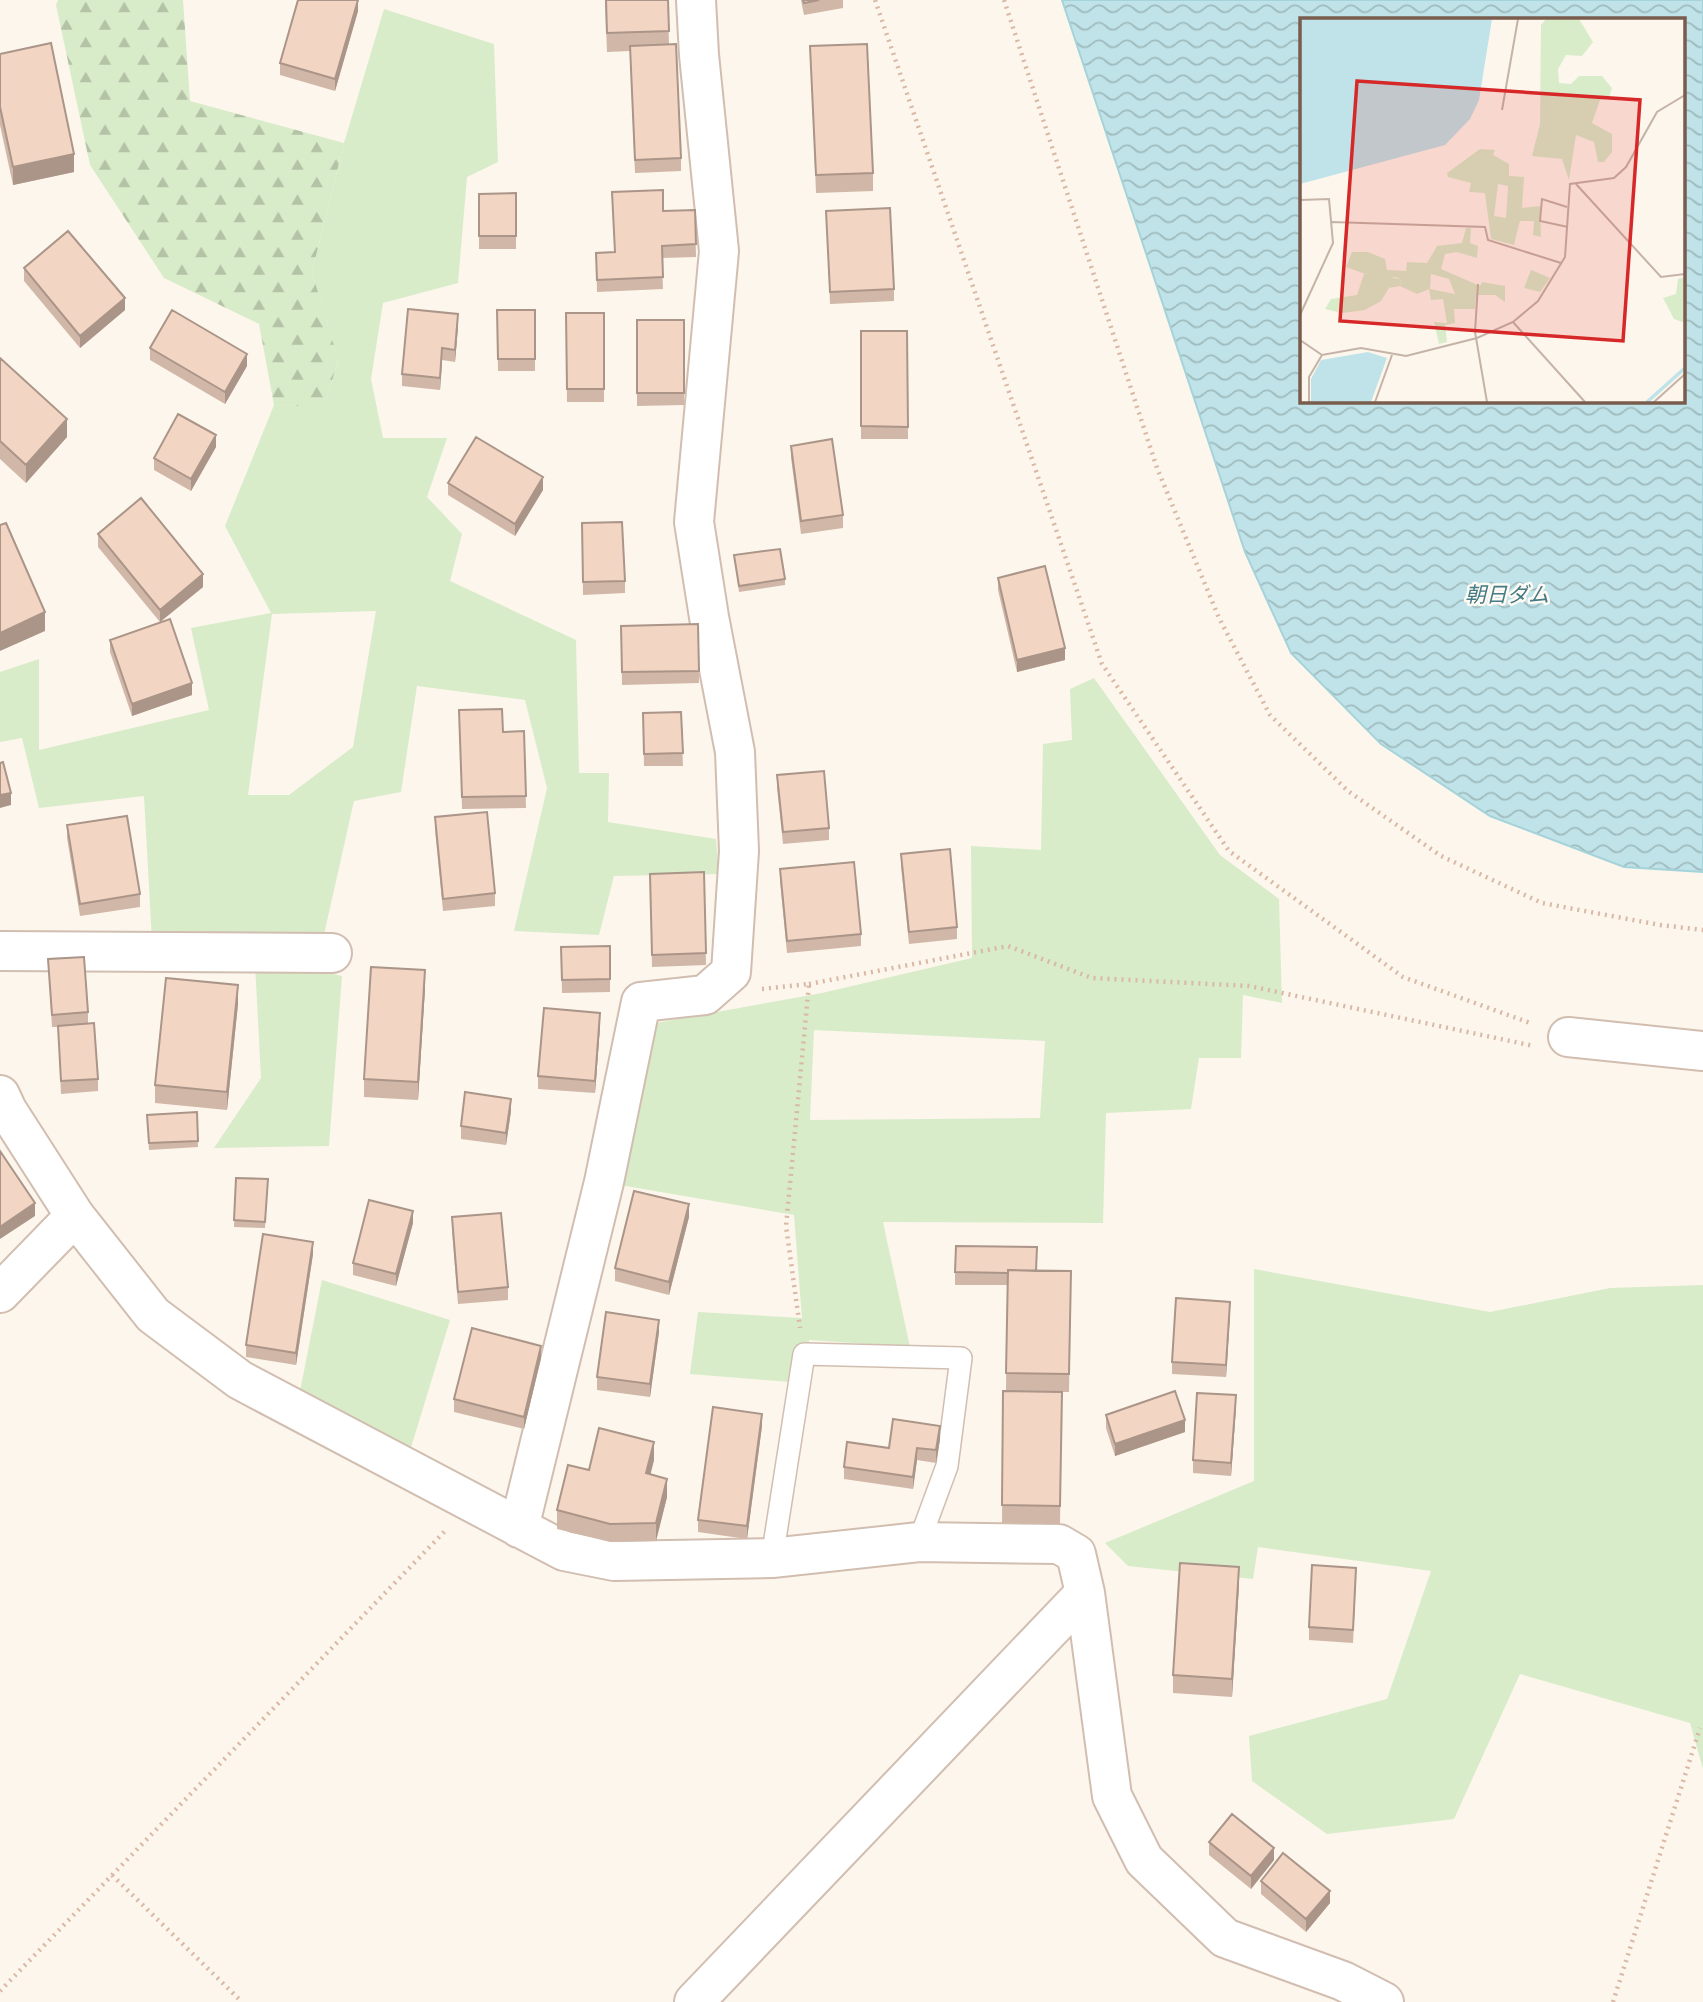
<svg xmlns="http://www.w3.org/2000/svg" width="1703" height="2002" font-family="'Archivo Narrow','Noto Sans JP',sans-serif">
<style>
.green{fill:#d8ecc9;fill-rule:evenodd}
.forest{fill:url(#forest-firs)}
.water{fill:url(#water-waves);stroke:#a5d3da;stroke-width:2;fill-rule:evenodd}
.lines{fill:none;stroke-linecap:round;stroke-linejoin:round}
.lane-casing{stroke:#d1beb0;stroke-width:24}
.street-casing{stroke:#d1beb0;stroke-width:42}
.path{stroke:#d9b8a5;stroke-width:4.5;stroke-dasharray:2 5;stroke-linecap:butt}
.lane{stroke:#fff;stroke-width:21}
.street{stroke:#fff;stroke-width:38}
.wall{fill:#d1b7a8}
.shaded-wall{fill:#aa9588}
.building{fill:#f3d5c3;stroke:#aa9588;stroke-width:2}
.labels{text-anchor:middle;stroke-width:5;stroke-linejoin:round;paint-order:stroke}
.water-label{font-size:21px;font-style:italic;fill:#437c86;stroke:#fffaf3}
.inset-river{fill:none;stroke:#bfe3e8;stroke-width:3.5}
.inset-road{fill:none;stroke:#c5b3a7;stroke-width:2}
.view{fill:#d62828;fill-opacity:0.15;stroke:#d62828;stroke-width:3.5}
.inset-edge{fill:none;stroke:#7a5c4d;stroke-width:3.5}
</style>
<defs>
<pattern id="forest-firs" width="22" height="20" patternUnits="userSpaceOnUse" patternTransform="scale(1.75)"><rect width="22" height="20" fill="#d8ecc9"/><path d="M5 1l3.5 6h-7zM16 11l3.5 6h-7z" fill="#b4c2a5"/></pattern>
<pattern id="water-waves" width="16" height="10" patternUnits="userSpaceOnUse" patternTransform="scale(1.75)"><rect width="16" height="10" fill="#bfe3e8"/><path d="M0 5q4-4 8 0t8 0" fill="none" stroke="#a0bbbe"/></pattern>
</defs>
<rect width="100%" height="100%" fill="#fdf6ec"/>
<path class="green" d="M384,9L494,44L498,162L467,177L458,283L383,303L371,379L383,438H447L427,497L462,534L450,581L576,640L579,773H609L608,822L716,839L719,874L614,876L599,935L514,931L547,788L525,700L417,686L401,792L354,801L316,970L342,976L329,1146L214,1148L261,1078L254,944L152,941L144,796L39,808L22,738L0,742V672L39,659V750L209,710L191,628L271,613L225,526L274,405L325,406L338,360L312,272L344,143ZM376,611L353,747L289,795H248L272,614Z
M1094,678L1220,855L1279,899L1282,1003L1243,995L1241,1058H1199L1191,1109L1106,1113L1103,1223L883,1222L910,1347L809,1340L803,1383L690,1374L698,1312L802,1318L794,1215L620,1185L656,1023L822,993L972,958L971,846L1041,850L1043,744L1072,740L1070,689ZM814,1030L1045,1041L1040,1118L810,1120Z
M1254,1269L1490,1312L1610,1288L1703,1285V1769L1690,1723L1520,1674L1454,1819L1327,1834L1252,1781L1249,1736L1387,1699L1431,1571L1258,1547L1253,1579L1128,1566L1105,1543L1254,1481Z
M322,1280L450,1320L409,1454L300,1391Z"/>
<path class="forest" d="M58,0H183L190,101L344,143L312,272L338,359L325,407L274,405L259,324L164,278L90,165L56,5Z"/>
<path class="water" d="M1062,0H1703V872L1624,867L1490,816L1381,744L1291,653L1245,552ZM1302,19H1684V401H1302Z"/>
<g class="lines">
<defs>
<path id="lane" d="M772,1558L804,1354L961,1358L947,1466L919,1542"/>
<path id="street" d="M0,951L332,953
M1568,1037L1703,1051
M0,1095L7,1110L75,1216L153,1315L240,1380L564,1551L614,1561L772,1558L919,1542L1059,1544L1076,1554L1085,1593L1112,1796L1144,1860L1225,1938L1343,1981L1384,2002
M0,1293L75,1216
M519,1528L604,1182L641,1002L705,995L731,972L739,851L735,752L709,617L694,522L719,251L699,55L696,0
M694,2002L1085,1593"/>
</defs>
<use href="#lane" class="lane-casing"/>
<use href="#street" class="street-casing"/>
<path class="path" d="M875,0L1102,664L1229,851L1403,977L1533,1024
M1004,0L1157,468L1219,618L1270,715L1348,791L1441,856L1542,903L1660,925L1703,930
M809,984L1008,946L1092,978L1249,986L1534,1046
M762,989L809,984L786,1226L800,1328
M112,1875L242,2002
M0,1991L445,1531
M1613,2002L1700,1728"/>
<use href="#lane" class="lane"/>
<use href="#street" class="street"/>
</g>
<path class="wall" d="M605,0H668L669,45L681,158V171L635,173L630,51L607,52Z
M801,0H843V8L804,15Z
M358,11L335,91L280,75V63Z
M810,46L873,173V191L816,193Z
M0,54L74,172L13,185L0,125Z
M612,192L663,211L695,210L696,257L662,258L663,289L597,292L596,253L615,252Z
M516,193V249H479V194Z
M826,211L894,289V301L830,304Z
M24,268L125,310L80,348L24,281Z
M497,310H535V371H498Z
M566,313H604V402H567Z
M637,320H684V405L637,406Z
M458,326L455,362L442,360L440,390L402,386V374Z
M861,331H907L908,439H861Z
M150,348L247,366L225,404L150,360Z
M0,358L67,437L26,483L0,459Z
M791,446L843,515V528L801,534L791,458Z
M216,447L191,491L154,470V458Z
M448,483L543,490L515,536L448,495Z
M582,523L625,581V593L583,595Z
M98,534L203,587L160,622L98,547Z
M734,555L785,579V585L739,592Z
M998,578L1065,660L1017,672L998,590Z
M698,624L699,683L622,685L621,626Z
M110,640L192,695L132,716L110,652Z
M459,710L503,732L524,731L526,808L462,809Z
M681,712L683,766H644L643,713Z
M777,775L829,828V840L783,844L777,788Z
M435,817L495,893V906L443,911L435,830Z
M67,825L140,894V907L80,916L67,838Z
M901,854L957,927V939L909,944L901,866Z
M780,869L861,934V946L787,953L780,881Z
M704,872L706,965L652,967L650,874Z
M610,946V992L562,993L561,947Z
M48,959L88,1012V1024L98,1079V1091L61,1094L58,1027H52Z
M425,989L418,1100L364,1097V1079Z
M238,1004L227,1110L155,1103V1085Z
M600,1026L595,1093L538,1089V1076Z
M511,1111L506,1145L461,1139V1126Z
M197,1112L198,1147L149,1150L147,1115Z
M236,1178L268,1179L265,1228L234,1227Z
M452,1217L508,1287V1300L458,1304L452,1230Z
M689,1217L669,1295L615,1281V1268Z
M413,1223L396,1286L353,1275V1263Z
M313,1254L296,1365L246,1357V1345Z
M1036,1271H1071L1069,1392L1006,1391L1007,1285H955V1272Z
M1230,1314L1226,1377L1172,1374V1362Z
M659,1332L650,1397L597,1390V1377Z
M541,1358L524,1429L454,1412V1399Z
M1003,1391L1062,1392L1060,1524L1002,1523Z
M1236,1407L1231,1476L1193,1473V1460Z
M1106,1415L1185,1432L1115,1456L1106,1428Z
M762,1426L747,1539L698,1532V1520Z
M940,1439L936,1463L917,1460L913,1489L844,1479V1467L889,1448Z
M654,1460L650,1475L667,1497L656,1541L610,1542L557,1529V1510L589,1470Z
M1356,1580L1353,1643L1309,1640V1627Z
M1239,1585L1232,1697L1173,1693V1675Z
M1209,1842L1274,1860L1251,1889L1209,1855Z
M1261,1881L1330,1903L1306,1932L1261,1894Z"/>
<path class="shaded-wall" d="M358,0V11L335,91V79Z
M74,154V172L13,185V167Z
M125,298V310L80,348V336Z
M458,314V326L455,362V350Z
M442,348V360L440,390V378Z
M247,354V366L225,404V392Z
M67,419V437L26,483V465Z
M216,435V447L191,491V479Z
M543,477V490L515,536V524Z
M203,574V587L160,622V610Z
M45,612V631L0,651V633Z
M1065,648V660L1017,672V660Z
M192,683V695L132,716V704Z
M11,793V805L0,808V795Z
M425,970V989L418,1100V1082Z
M238,985V1004L227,1110V1092Z
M600,1013V1026L595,1093V1081Z
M511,1099V1111L506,1145V1133Z
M35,1203V1216L0,1239V1227Z
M689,1204V1217L669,1295V1282Z
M413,1211V1223L396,1286V1274Z
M313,1242V1254L296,1365V1353Z
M1230,1302V1314L1226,1377V1365Z
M659,1320V1332L650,1397V1384Z
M541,1346V1358L524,1429V1417Z
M1236,1395V1407L1231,1476V1463Z
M762,1414V1426L747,1539V1526Z
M1185,1420V1432L1115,1456V1444Z
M940,1426V1439L936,1463V1450Z
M654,1442V1460L646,1492V1473Z
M917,1448V1460L913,1489V1477Z
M667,1479V1497L656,1541V1523Z
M1239,1567V1585L1232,1697V1679Z
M1274,1848V1860L1251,1889V1876Z
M1330,1891V1903L1306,1932V1919Z"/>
<path class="building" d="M298,0H358L335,79L280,63Z
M606,0H668L669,31L607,33Z
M803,0H819L804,3Z
M51,43L74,154L13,167L0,107V54Z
M676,44L681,158L635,160L630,46Z
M867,44L873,173L816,175L810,46Z
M663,190V211L695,210L696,244L662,246L663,277L597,280L596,253L615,252L612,192Z
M516,193V236H479V194Z
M890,208L894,289L830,292L826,211Z
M68,231L125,298L80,336L24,268Z
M408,309L458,314L455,350L442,348L440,378L402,374Z
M172,310L247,354L225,392L150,348Z
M497,310H535V359H498Z
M566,313H604V389H567Z
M637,320H684V393H637Z
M861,331H907L908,427L861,426Z
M0,358L67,419L26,465L0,441Z
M178,414L216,435L191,479L154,458Z
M476,437L543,477L515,524L448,483Z
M832,439L843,515L801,521L791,446Z
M141,498L203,574L160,610L98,534Z
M622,522L625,581L583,582L582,523Z
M6,523L45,612L0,633V525Z
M780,549L785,579L739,586L734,555Z
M1045,566L1065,648L1017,660L998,578Z
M170,619L192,683L132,704L110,640Z
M698,624L699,671L622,672L621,626Z
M502,709L503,732L524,731L526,796L462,797L459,710Z
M681,712L683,753L644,754L643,713Z
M3,762L11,793L0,795V763Z
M824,771L829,828L783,832L777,775Z
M487,812L495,893L443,899L435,817Z
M127,816L140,894L80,904L67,825Z
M950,849L957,927L909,932L901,854Z
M854,862L861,934L787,941L780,869Z
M704,872L706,953L652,955L650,874Z
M610,946V979L562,980L561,947Z
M84,957L88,1012L52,1015L48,959Z
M371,967L425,970L418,1082L364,1079Z
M166,978L238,985L227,1092L155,1085Z
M544,1008L600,1013L595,1081L538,1076Z
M94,1023L98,1079L61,1081L58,1026Z
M465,1092L511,1099L506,1133L461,1126Z
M197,1112L198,1141L149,1143L147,1115Z
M0,1151L35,1203L0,1227Z
M236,1178L268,1179L265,1222L234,1220Z
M634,1191L689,1204L669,1282L615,1268Z
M369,1200L413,1211L396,1274L353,1263Z
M501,1213L508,1287L458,1292L452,1217Z
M263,1234L313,1242L296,1353L246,1345Z
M956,1246L1037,1247L1036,1271L1008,1270V1273L955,1272Z
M1008,1270L1071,1271L1069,1374L1006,1373Z
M1176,1298L1230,1302L1226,1365L1172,1362Z
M606,1312L659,1320L650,1384L597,1377Z
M472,1328L541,1346L524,1417L454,1399Z
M1003,1391L1062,1392L1060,1506L1002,1505Z
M1175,1391L1185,1420L1115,1444L1106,1415Z
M1197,1393L1236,1395L1231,1463L1193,1460Z
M713,1407L762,1414L747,1526L698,1520Z
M893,1419L940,1426L936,1450L917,1448L913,1477L844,1467L847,1442L889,1448Z
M599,1428L654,1442L646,1473L667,1479L656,1523L610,1524L557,1510L568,1465L589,1470Z
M1180,1563L1239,1567L1232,1679L1173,1675Z
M1312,1565L1356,1568L1353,1630L1309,1627Z
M1232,1814L1274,1848L1251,1876L1209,1842Z
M1283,1853L1330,1891L1306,1919L1261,1881Z"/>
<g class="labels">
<g class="water-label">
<text x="1507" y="602">朝日ダム</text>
</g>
</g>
<g transform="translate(1300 18)">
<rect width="385" height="385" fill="#fdf6ec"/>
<path d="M246,1H279L293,24L282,38L266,37L258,51L259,65L271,66L279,58H302L312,70L309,80L300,82L292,105L312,116V134L304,144H298L294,124L276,117L269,162L262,141L232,138L240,106L241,7ZM180,131L195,132L193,137L209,146V158L224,159L222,190L240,188L241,219L233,217L234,203H220L214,227L191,221L185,175L169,174L171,165L148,159L147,155ZM198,166L208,168L206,200L194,198ZM166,210H171L170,225L178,228L177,240L157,234L145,236L141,251L180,268L182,264L205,268V284L195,277H176L175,291H154L155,305L145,307L147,324L139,326L134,304L147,305L143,281L131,282L129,271L117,276L100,268L101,261L95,259L82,262L46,249L52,234H68L85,241L87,252L106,253L107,244L127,245L137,228L162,225ZM131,256L149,261L155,276L130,271ZM231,252L250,260L240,274L224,270ZM385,259V305L374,301L363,280L376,276L378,261Z" fill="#d8ecc9" fill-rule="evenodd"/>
<path d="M64,256L101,261L100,268L89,270L81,283L65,292L42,295L25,291L31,281L57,277Z" fill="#d8ecc9"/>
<path d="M0,1H192L179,82L170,101L145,127L0,166ZM68,334L87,340L71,384H11V361L21,342Z" fill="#bfe3e8"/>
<path class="inset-river" d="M347,384L385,350"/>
<path class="inset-road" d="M202,92L218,1M276,166L361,259L385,256M0,182L29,181L33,225L0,297M267,189L242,181L240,203L268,209M32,204L185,209L188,222L261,245M178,266L175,314L187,384M213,304L285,384M0,322L22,337L61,330L106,338L177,320L213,304L238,283L265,239L270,166L314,160L326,149L357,94L385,77M9,384V359L22,337M75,384L92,337M354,384L385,356"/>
<path class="view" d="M57,63L340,82L323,323L40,303Z"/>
<rect width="385" height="385" class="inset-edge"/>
</g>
</svg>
